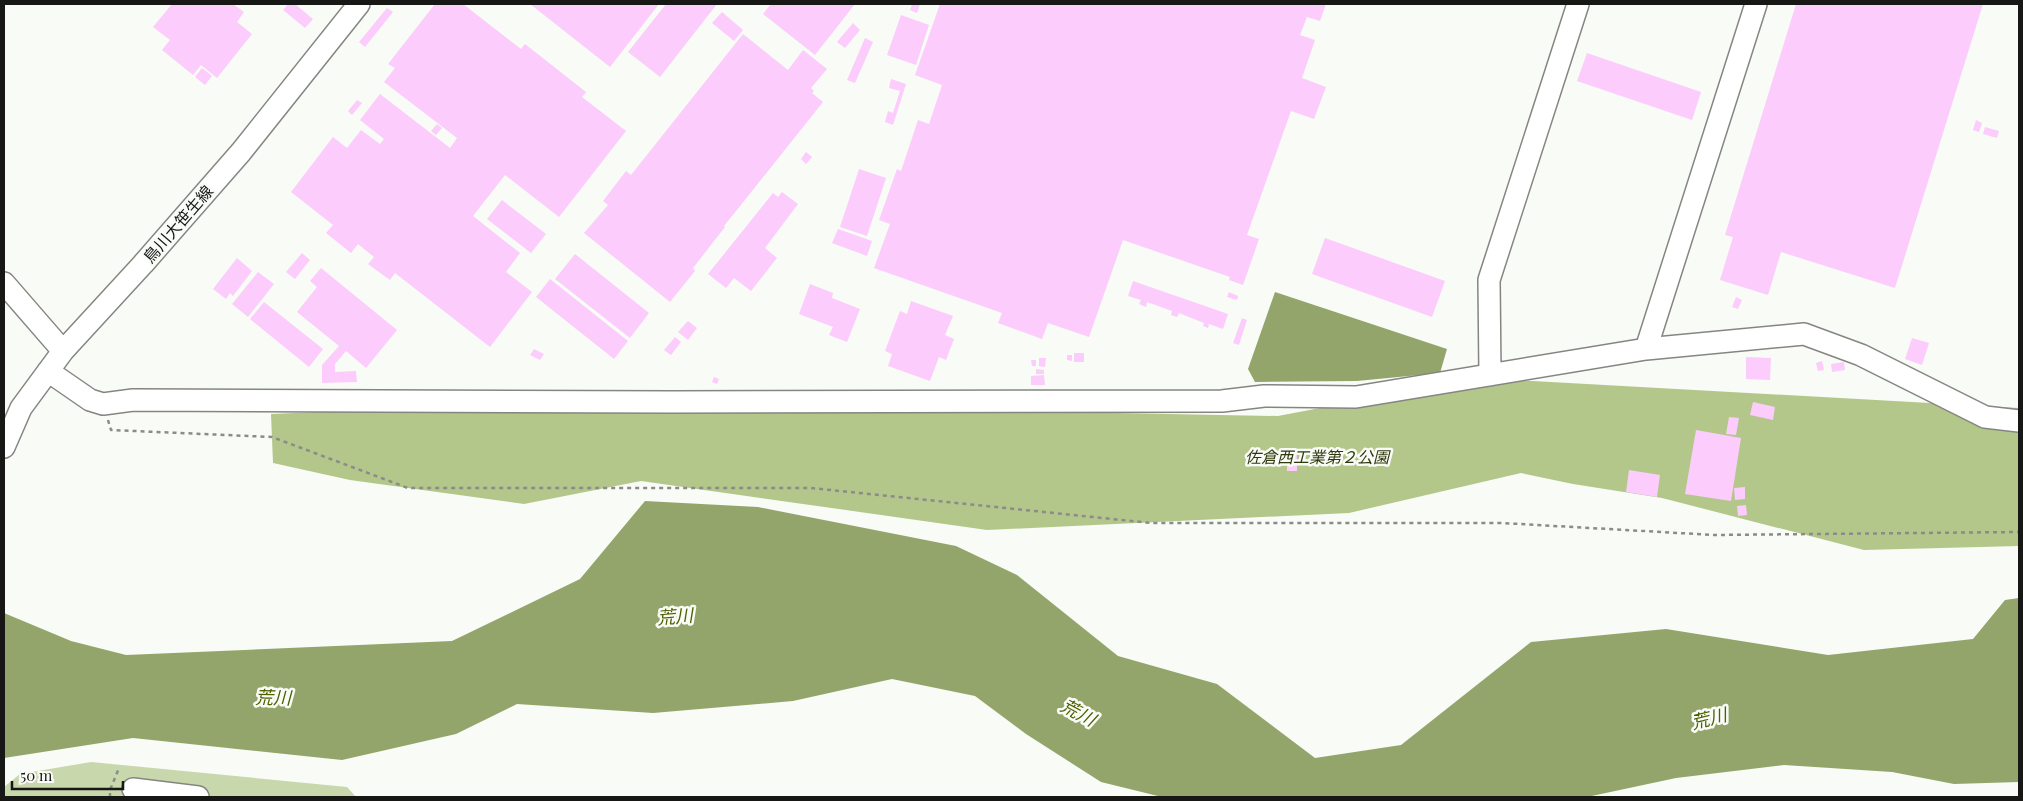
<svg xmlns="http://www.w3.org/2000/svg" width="2023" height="801" font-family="'Playfair Display','Noto Sans JP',serif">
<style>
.green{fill:#c8d7ac}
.forest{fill:#b3c78b}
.water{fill:#93a56b}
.building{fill:#fcccfc}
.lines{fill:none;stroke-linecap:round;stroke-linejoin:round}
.minor-casing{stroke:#858682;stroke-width:24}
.path{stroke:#8b8c89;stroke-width:2.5;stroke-dasharray:4 4;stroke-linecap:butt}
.minor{stroke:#fff;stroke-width:21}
.labels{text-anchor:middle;stroke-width:5;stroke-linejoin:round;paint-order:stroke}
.street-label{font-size:16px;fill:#171716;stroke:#f9fbf6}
.park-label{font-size:16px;font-style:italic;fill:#2e3a0d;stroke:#f9fbf6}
.water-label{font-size:18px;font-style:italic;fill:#4c6100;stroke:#f9fbf6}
</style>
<rect width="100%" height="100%" fill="#f9fbf6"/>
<path class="green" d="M91,762L347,787L356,797H4V787L20,774Z"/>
<path class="forest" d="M1467,380H1515L2019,408V546L1864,550L1662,498L1573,484L1521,473L1349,513L987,530L641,481L524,504L350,480L273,463L271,414L459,406L1062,412L1278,416Z"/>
<path class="water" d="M1275,292L1447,349L1440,373L1357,381L1255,382L1248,369Z
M645,501L758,507L956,546L1017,575L1118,656L1217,684L1315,758L1401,745L1531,642L1666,629L1828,655L1973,639L2005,600L2019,598V782L1954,784L1892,772L1784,765L1676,778L1587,797H1162L1101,782L1026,734L975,696L892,679L793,701L653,713L517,704L456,734L342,760L133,738L4,758V613L71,641L126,655L452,641L580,579Z"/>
<path class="building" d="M172,4H233L244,12L237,22L252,34L217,78L201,65L193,75L162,50L170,40L153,27Z
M288,4H295L313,19L305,28L283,10Z
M435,4H463L521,49L525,44L586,92L582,97L626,131L559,217L505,175L473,216L520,253L506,272L532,292L490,347L395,273L390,280L368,264L374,257L358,244L351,253L326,233L333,225L291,192L333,137L347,148L361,130L380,144L384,139L360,120L380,94L450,148L457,138L384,82L395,68L388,64Z
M530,4H659L610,67Z
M666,4H717L660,77L628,52Z
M771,4H855L815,55L763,14Z
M912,4H920L917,13L910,10Z
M940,4H1326L1320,21L1307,17L1300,35L1315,40L1302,78L1326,87L1314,119L1291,111L1247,235L1259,239L1243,285L1229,280L1230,277L1123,240L1089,337L1048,323L1042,339L998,323L1002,313L874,268L890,224L879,220L897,169L901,171L918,120L929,124L942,85L915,75Z
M1796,4H1983L1895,288L1781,252L1768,295L1720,280L1733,237L1725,235Z
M387,8L393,12L365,47L359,42Z
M722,12L743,30L734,41L712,23Z
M901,15L929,25L916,65L887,55Z
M853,23L860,30L845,48L837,42Z
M743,34L788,70L803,50L827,69L811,88L814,91L812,93L823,102L724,226L725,227L693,268L695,271L670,302L584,233L608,205L603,201L626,171L631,175Z
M865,38L873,42L855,83L847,80Z
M1587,53L1701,92L1692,120L1577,81Z
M202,68L212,76L205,85L195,77Z
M891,79L906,84L893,125L885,122L888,111L893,113L900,91L889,88Z
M357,100L362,103L352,115L348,111Z
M1976,120L1982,123L1979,132L1973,130Z
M437,124L442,128L436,135L431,131Z
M1985,127L1999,131L1997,138L1983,134Z
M806,152L812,157L806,164L801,159Z
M859,169L886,178L867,236L840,227Z
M782,192L798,204L765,248L777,258L751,291L734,278L726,288L708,274L773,193L778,197Z
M502,200L546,234L531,253L487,219Z
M838,229L872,241L867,256L832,243Z
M1325,238L1445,281L1432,317L1312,274Z
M302,253L310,260L295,279L286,272Z
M575,254L649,313L630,338L555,279Z
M237,258L252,271L233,296L230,293L226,299L213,289Z
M321,268L397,330L366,368L346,351L335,364V372L356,371L357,382L322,383V365L339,346L297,312L317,287L310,281Z
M258,272L274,284L248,317L232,304Z
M550,279L628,341L614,359L536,297Z
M1133,281L1228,314L1223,329L1209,324L1208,328L1203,326L1204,323L1179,313L1177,317L1171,315L1172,311L1147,302L1146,307L1139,304L1141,300L1128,296Z
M810,284L833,293L832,298L860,309L847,342L829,335L833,327L799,314Z
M1229,292L1238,296L1237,300L1227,297Z
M1736,297L1742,300L1738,309L1732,307Z
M911,301L953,316L945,335L954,339L946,360L939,357L930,381L888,366L892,354L885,351L900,311L907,314Z
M264,302L323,349L309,367L250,319Z
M1242,318L1247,320L1239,345L1233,343Z
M688,321L697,328L688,340L678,332Z
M675,337L681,342L671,355L664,350Z
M1912,338L1929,343L1922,365L1905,359Z
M534,349L544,354L540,360L530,355Z
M1074,353H1084V362H1074Z
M1067,355H1072V361L1067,360Z
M1746,357L1771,358L1770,380L1746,379Z
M1039,358H1046L1045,367L1039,366Z
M1031,360H1036V366H1032Z
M1822,361L1824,370L1818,371L1816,363Z
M1844,362L1845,370L1832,372L1831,364Z
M1036,369L1044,370V374H1036Z
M1044,375L1045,385H1031V376Z
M714,377L719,379L717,384L712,382Z
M1753,402L1775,407L1773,420L1750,415Z
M1729,417L1739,418L1736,435L1726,434Z
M1696,430L1741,438L1731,501L1685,494Z
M1287,455H1297V471H1287Z
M1629,470L1660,475L1657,497L1626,492Z
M1745,487V499L1735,500L1734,488Z
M1746,505L1747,515L1738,516L1737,506Z"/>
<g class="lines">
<defs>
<path id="minor" d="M4,283L63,351
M1646,349L1756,4
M48,371L90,400L103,404L133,400L672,402L1222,401L1264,396L1356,397L1646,349L1804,334L1861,355L1985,417L2019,421
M1490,375L1489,280L1578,4
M4,447L21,408L63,351L143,264L241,152L359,4
M133,789L198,797"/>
</defs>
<use href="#minor" class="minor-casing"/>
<path class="path" d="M108,420L111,430L272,437L408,488H811L1151,523H1502L1714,535L2019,532
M110,797V790L119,768"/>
<use href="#minor" class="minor"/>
</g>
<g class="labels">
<g class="street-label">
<text transform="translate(178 224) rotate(-49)" y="6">鳥川大笹生線</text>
</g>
<g class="park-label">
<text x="1317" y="463">佐倉西工業第２公園</text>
</g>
<g class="water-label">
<text transform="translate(675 617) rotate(-5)" y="6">荒川</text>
<text transform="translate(273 698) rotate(1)" y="6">荒川</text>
<text transform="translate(1078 713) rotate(28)" y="6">荒川</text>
<text transform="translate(1709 719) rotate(-14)" y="6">荒川</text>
</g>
</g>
<rect width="2023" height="801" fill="none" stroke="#171716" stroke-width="10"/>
<path d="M12 781v8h111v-8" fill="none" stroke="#171716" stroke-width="2.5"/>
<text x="20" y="781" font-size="15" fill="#171716" stroke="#f9fbf6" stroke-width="4" paint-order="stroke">50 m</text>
</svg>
